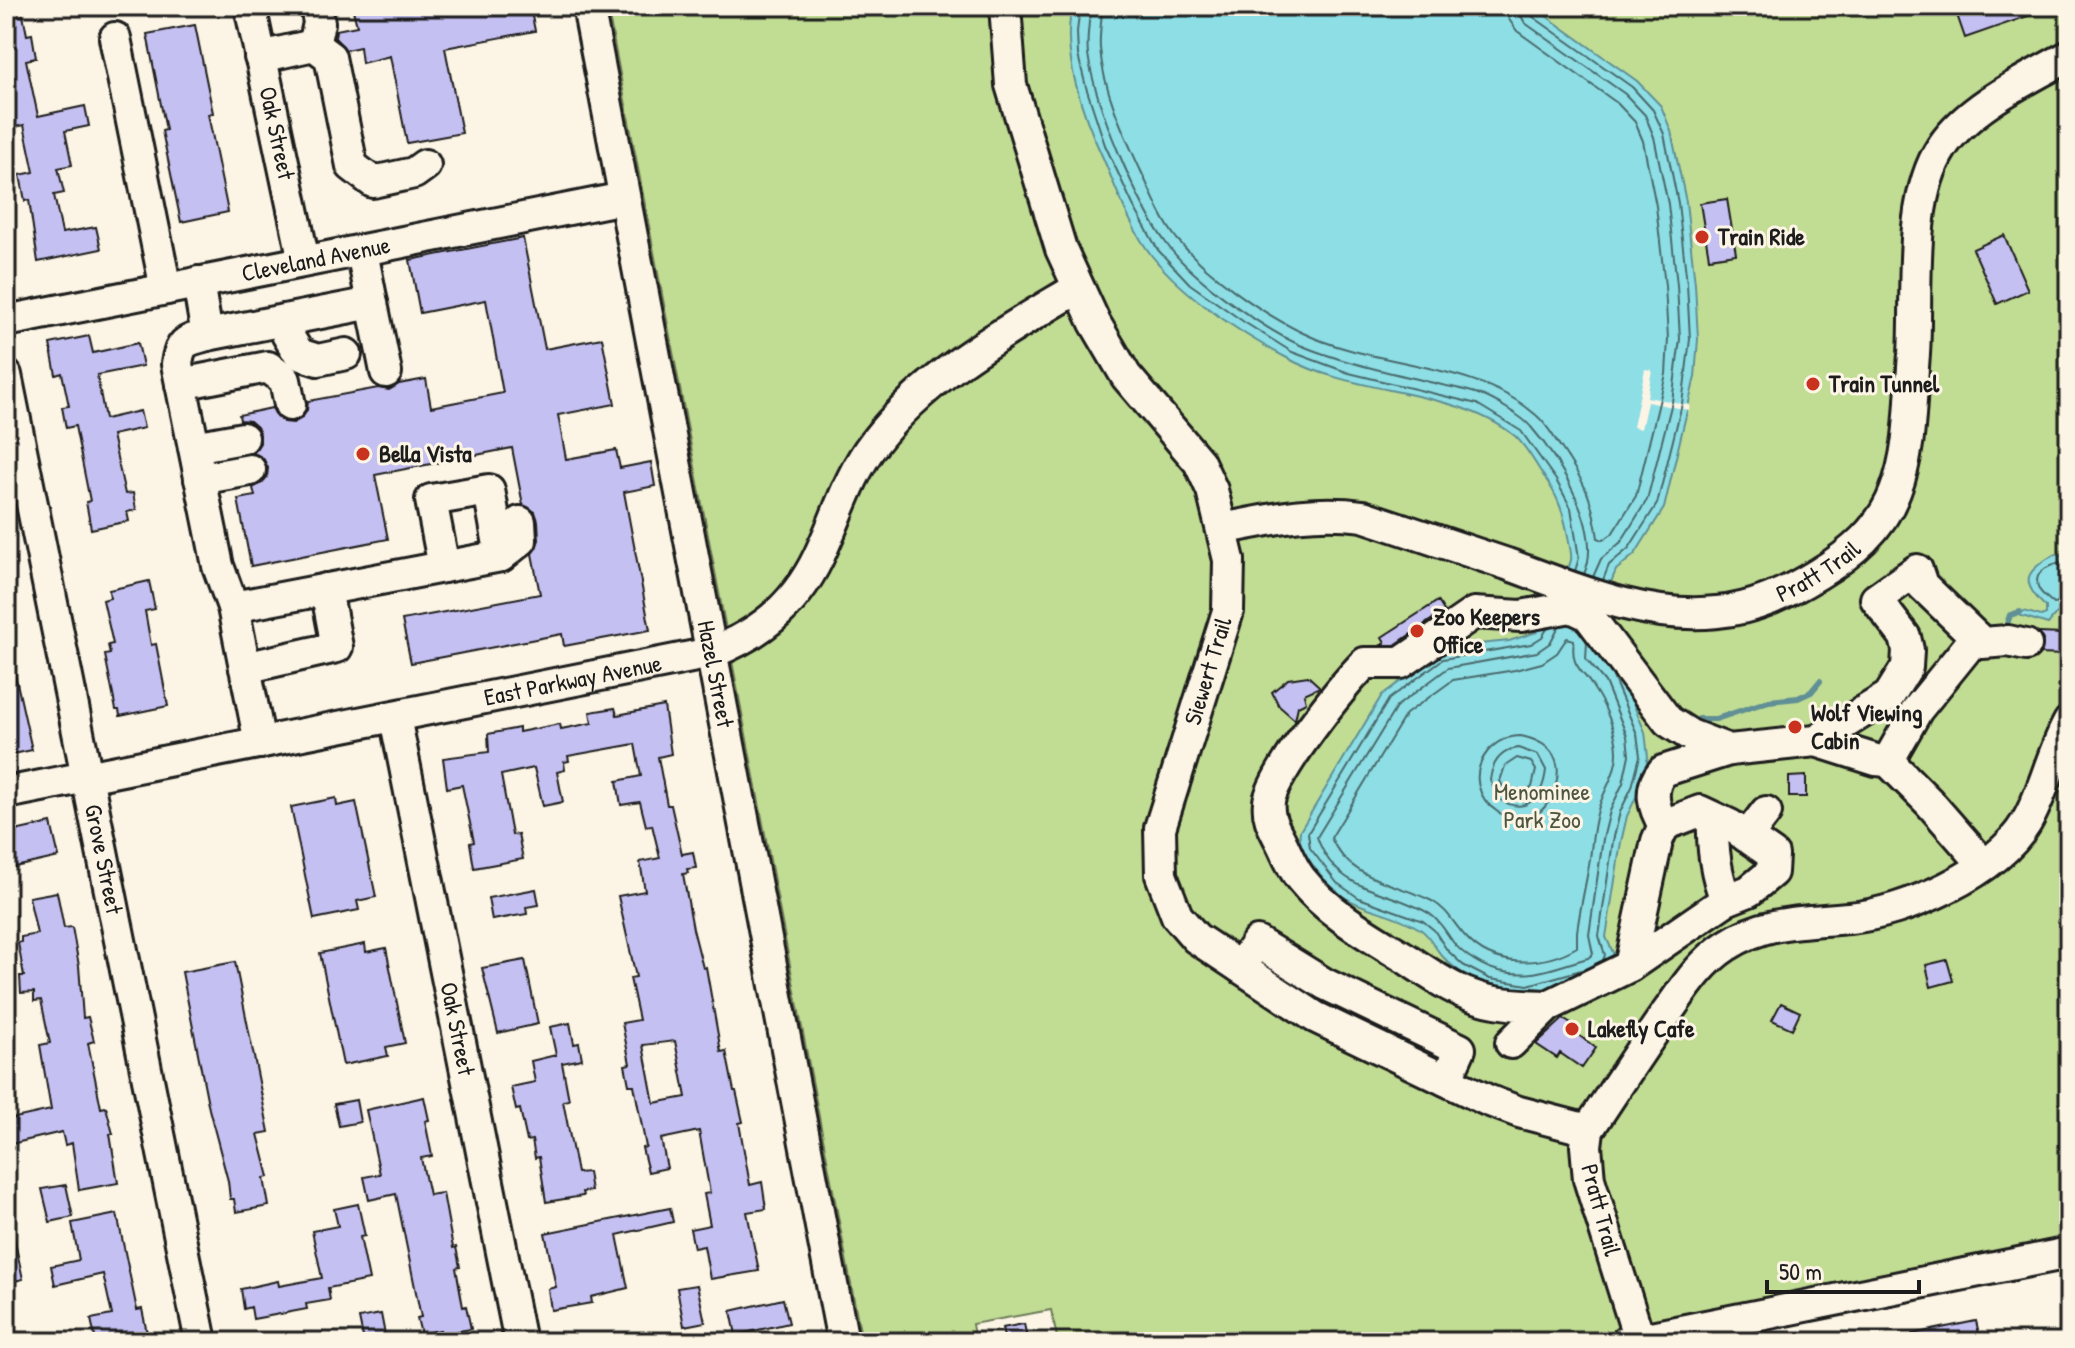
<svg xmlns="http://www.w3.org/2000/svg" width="2075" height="1348" font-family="'Patrick Hand',sans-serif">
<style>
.green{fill:#c1dc93;stroke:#6e7c58;stroke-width:2}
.water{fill:#8ddee5;stroke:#609095;stroke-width:2}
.pier{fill:#fcf5e5}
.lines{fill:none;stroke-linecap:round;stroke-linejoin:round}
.shore{stroke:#496a6c;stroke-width:2}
.stream{stroke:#609095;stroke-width:6}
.building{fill:#c5c0f2;stroke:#1c1c1c;stroke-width:2;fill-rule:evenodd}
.minor-casing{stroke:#1c1c1c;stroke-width:36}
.minor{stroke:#fcf5e5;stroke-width:30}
.poi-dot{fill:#c8321e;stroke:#fcf5e5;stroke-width:3}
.labels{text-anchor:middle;stroke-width:6;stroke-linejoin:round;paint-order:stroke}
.street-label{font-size:24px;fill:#1c1c1c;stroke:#fcf5e5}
.poi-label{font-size:24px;font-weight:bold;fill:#1c1c1c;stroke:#fcf5e5;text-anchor:start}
.park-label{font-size:24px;fill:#4e5640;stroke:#fcf5e5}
</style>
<rect width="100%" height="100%" fill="#fcf5e5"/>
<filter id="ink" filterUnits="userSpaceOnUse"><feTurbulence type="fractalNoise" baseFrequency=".0125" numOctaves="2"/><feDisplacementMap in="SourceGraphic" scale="16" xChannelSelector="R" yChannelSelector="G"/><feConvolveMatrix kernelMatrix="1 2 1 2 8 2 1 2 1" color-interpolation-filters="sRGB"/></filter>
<g filter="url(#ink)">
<path class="green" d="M607,6H2069V1236L1562,1342H1058L1051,1310L972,1324L975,1342H862Z"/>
<path class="water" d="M1073,6H1532L1637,81L1661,106L1671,131L1686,202L1695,284L1698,339L1695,377L1664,508L1635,554L1616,570L1597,616L1645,732L1648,757L1640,789L1627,816L1621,842L1606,937L1615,957L1607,968C1585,976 1548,995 1526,993C1494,991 1465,980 1443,957C1434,948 1431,936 1420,929C1377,903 1345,915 1312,864C1304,853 1298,845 1300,831L1382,695L1440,652L1469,645L1509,641L1537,632C1545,614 1567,578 1571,560C1572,555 1570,548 1569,542C1565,517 1559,497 1543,475C1535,463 1526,446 1515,436C1454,387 1356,396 1287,358C1241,334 1184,296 1152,256C1130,228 1117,190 1103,158C1084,118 1059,50 1073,6Z
M2055,554L2069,557V609L2057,613L2048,624L2019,615L2024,611L2041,616L2046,614V607C2017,580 2027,571 2055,554Z"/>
<path class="pier" d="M1645,369L1652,370L1647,397L1690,405L1689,410L1647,402L1641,429L1633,427Z"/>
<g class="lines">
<path class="shore" d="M1080,6L1077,32L1078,55L1086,87L1105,145L1133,205L1158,250L1190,284L1244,322L1292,352L1349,373L1477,404L1521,431L1556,480L1571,508L1579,558L1575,571
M1090,6C1090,22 1086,38 1088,54C1095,105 1136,202 1166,243C1190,277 1262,328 1300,345C1343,363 1389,372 1434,383C1449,387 1466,389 1481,395C1493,399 1523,417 1531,427C1559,459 1604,531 1584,574
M1102,6C1102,20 1099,34 1100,48C1103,89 1123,132 1140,169C1151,192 1161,219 1177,239C1207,274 1261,313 1303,333C1376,368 1475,361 1536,415C1547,424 1554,438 1562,449C1585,483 1592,497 1598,538L1603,540L1612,534L1636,496L1666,374L1668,339L1665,286L1656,206L1643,141L1635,122L1617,103L1517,31L1508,18L1507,6
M1519,6L1520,14L1525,23L1625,94L1645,115L1654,137L1668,204L1677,285L1680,339L1672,402L1647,500L1621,542L1601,559L1593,577
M1529,6L1532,16L1632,87L1653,110L1664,134L1678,203L1687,284L1690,339L1682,404L1657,504L1629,548L1609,565L1603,580
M2069,563C2055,562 2030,570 2039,589C2042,595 2049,599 2054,604L2069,601
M1559,626L1550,643L1537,652L1448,668L1397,706L1317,837C1337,895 1389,888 1430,914C1441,922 1445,931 1453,942C1463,955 1483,967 1499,971C1535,979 1554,967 1588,958L1593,954L1589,935L1603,839L1610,811L1623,783L1629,755L1627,736L1605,682L1586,659L1587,641
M1547,629L1542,637L1531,644L1443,659L1389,699L1308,833L1310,848L1337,883L1359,898L1423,921L1434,930L1447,950L1463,965L1490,979L1528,985L1585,969
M1567,638L1574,640C1570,668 1582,668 1594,689C1605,705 1617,733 1617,752C1617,774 1603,791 1598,810C1593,827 1592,843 1590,859C1586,884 1580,908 1577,932V947C1543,967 1493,969 1465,936C1453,923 1448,910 1432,901C1395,882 1350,881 1331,838L1406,714L1453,680L1515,670L1542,663L1557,653Z
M1521,736C1554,743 1566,763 1552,795C1528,850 1450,798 1488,751C1497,741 1508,736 1521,736Z
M1518,748L1538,755L1546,770C1543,798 1525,816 1499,799L1490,780C1492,763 1500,751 1518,748Z
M1517,758L1531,762L1536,770L1532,787L1520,797L1506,792L1500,781L1505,766Z
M1603,960L1605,955L1599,936L1613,841L1620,812L1632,787L1640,756L1637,734L1613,677"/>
<path class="stream" d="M2004,633L2010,615L2020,612
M1699,719H1716L1769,701L1798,698L1811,692L1820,681"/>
</g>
<path class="building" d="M370,6H530L535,31L445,48L462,133L407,143L390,56L362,63L360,47L346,50L335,38L336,30L357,26L353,10Z
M1954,6H2050L2051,8L1965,38Z
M23,15L27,35L32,34L36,58L26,60L38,116L85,106L89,126L65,131L72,165L58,168L64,193L54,195L62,233L96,227L101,249L38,262L29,200L25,201L20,175L34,172L24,125L11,128L7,110L6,18Z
M195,25L213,113L208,114L228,212L181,222L162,131L166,130L147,34Z
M1727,199L1736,254L1709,258L1700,203Z
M2004,235L2028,290L1997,304L1973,249Z
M523,238L545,349L602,338L615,404L558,415L566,459L616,450L620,468L651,462L655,486L624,492L650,630L564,646L562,634L411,663L402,620L540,594L532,554L539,540L538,521L535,512L523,505L512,448L375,475L388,539L251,566L238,499L255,496L253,488L262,483L267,477L268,468L263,458L253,453L260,443V434L257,427L250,421L240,420L239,415L272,408L277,417L284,422L293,423L302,418L307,410L308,401L378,388L389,390L399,384L426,379L431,407L503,393L486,300L420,313L410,260Z
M89,336L93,353L138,343L143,366L97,375L105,419L140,411L144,428L112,435L125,494L133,493L136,510L127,512L129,521L91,529L86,502L90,501L75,426L66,428L62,407L69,406L62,373L56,375L50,344Z
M149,581L155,609L145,611L151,645L156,644L168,706L120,716L119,710H116L105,655L110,654L108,645L113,644L103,600L110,598L109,590Z
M1438,601L1444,611L1395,645H1381L1385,642L1382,637Z
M2039,633L2062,634V655L2041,654L2043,640Z
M13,665L32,750L9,755L6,743V666Z
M1308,676L1320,687L1304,694L1306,702L1298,706L1295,720L1279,706L1272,692L1288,679Z
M664,706L671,754L658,757L667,805H671L682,854L693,852L696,868L687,869L688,873L683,874L693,929L703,968L706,967L721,1052L726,1051L734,1091H736L743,1122L739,1123L750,1185L762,1182L766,1209L747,1212L759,1271L710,1279L704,1246L694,1248L690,1229L710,1225L704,1194L710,1193L699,1131L661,1139L667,1168L648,1172L642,1148L646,1147L634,1085H629L625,1065L630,1064L622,1023L639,1020L630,978L636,977L618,896L645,891L640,862L660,858L652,825L646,826L640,802L621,805L617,781L641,776L635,744L568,756L569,761L564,762L565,770L557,772L563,802L543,806L534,768L501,775L512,835L518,834L523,859L474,868L470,843L474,842L462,785L447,788L443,758L489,752L488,734L519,728V732L560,724L561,729L592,723L590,712L615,708L617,715ZM675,1041L686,1097L654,1103L643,1045Z
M1806,776V797H1789V777Z
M336,798L337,806L356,802L376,897L357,901L359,910L314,919L291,807Z
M51,823L59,857L6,869V833Z
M536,889L539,905L526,907L527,914L492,920L488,898Z
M57,892L64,928L72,927L79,966L83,1018L88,1017L94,1041L88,1043L101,1108L106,1107L113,1134H110L118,1183L79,1190L72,1143L65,1145L62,1132L11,1144L10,1139L6,1140V1120L51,1110L40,1045L50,1043L41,1000L34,1001V992L21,993L20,976H24L18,943L21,942V937L37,934L29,897Z
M365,944L366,952L386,948L405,1043L386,1047L388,1056L343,1065L320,953Z
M525,960L538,1024L498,1033L482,968Z
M1947,960L1953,981L1931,987L1926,965Z
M235,962L269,1132L258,1134L269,1177L264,1178L269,1206L236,1212L234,1199H230L228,1181L209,1109L182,972Z
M1781,1003L1800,1012L1792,1029L1772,1020Z
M1563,1019L1579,1029L1576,1033L1596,1048L1582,1068L1560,1053L1557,1058L1536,1044Z
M570,1023L574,1044L579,1043L582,1059L562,1063L569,1100L563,1101L577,1173L588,1172L591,1191L582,1192L583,1196L546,1202L539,1157L535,1158L532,1140L527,1141L520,1109L516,1110L511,1087L535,1082L531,1061L556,1055L550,1027Z
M424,1097L429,1120L425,1121L432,1156L421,1158L429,1195L443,1193L453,1248L456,1247L460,1267L456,1268L463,1307L466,1306L471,1329L441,1334L440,1330L421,1334L417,1318L421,1317L396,1194L369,1200L364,1177L380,1174L366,1110Z
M356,1100L360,1122L339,1126L334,1104Z
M66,1185L73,1217L50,1222L42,1189Z
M358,1204L365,1236L360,1237L369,1280L328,1288L330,1300L306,1304L307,1309L253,1319L251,1307L244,1309L241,1289L278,1281L279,1286L322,1278L312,1231L338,1226L334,1209Z
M670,1208L673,1222L617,1235L628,1288L591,1297L592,1303L551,1310L548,1289L556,1287L545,1233Z
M117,1214L137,1310L142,1309L147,1333L132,1336L133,1342H96L91,1319L112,1315L103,1274L55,1285L51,1266L79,1260L72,1223Z
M13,1233L23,1279L6,1283V1234Z
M697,1285L705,1322L684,1326L677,1288Z
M783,1299L789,1323L736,1335L731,1311Z
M381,1314L386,1340L364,1342L359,1318Z
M1976,1321L1981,1342H1912V1334Z
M1024,1324L1028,1342H1005L1002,1328Z"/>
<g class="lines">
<defs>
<g id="minor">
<path id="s1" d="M250,6L304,261"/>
<path id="s2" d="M588,6L843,1342"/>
<path d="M1005,6L1011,85L1061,249L1095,323L1126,376L1199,462L1212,490L1229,560L1228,611L1160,828L1161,875L1177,916L1196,938L1315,1017L1487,1100L1519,1112L1588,1130"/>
<path d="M115,38L166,289"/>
<path d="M314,45L319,23L316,6"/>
<path d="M260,57L314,45L330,57L352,166L373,182L414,173L425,165"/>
<path d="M198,282L207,335C186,341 180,341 177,364L218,566L233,607L260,743"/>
<path d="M372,303L386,372"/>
<path d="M285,320L287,334L299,354L318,360L346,354"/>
<path id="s3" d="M6,321L624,198"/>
<path d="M207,335L372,303L362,251"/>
<path id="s4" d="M6,375L201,1342"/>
<path d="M181,384L268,367L285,380L290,405"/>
<path d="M194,447L243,438"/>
<path d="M200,479L250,470"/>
<path id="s5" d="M1222,529C1272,519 1313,509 1363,516C1411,532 1459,548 1507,564C1573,588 1646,620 1717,612C1754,609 1787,593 1818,574C1851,554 1881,529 1895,492C1912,449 1910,399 1914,354C1918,292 1907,200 1942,147C1968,107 2028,79 2069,56"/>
<path d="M501,556L521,540L520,522"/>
<path d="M233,607L501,556L489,490L431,500L444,567"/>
<path d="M1976,637L1982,643L2008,641L2026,645"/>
<path d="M245,668L337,647L326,589"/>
<path id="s6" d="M395,717L520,1342"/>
<path d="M1729,750L1816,741L1889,696L1907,667L1908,650L1905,637L1876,599L1917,570L1922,585L1976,637L1917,710L1888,761L1876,760L1816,741"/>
<path d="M1888,761L1929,802L1984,865"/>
<path id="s7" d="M6,793L711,653C765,632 800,601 823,547C839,512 850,474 874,443C927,374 1005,332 1078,288"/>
<path d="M1664,825L1700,811L1730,825L1773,855L1772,872L1749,891L1726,900"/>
<path d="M1747,837L1766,812"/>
<path d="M1630,966L1726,900C1715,873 1712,848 1713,819"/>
<path d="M1240,967L1257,942L1325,984L1460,1049L1446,1080"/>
<path d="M1511,1043L1548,1006C1521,1005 1496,1005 1470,995C1448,987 1427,972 1407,959C1370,936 1329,914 1301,879C1292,868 1287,854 1281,842C1274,828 1267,818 1269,802C1272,774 1343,685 1365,663H1401L1474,613L1521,616L1571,607L1588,615L1668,721L1690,735L1729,750L1663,771C1648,788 1653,808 1664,825L1657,841L1630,966L1548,1006"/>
<path d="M1626,1342L2069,1253"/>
<path d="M1640,1342L1589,1179L1586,1146L1588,1130C1614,1091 1639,1052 1666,1014C1684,989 1700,963 1726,946C1765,920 1805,922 1849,918C1905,913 1996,873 2026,823C2045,791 2051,754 2069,722"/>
</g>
</defs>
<use href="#minor" class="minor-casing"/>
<use href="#minor" class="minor"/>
</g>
</g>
<g class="poi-dot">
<circle cx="1702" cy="237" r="8"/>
<circle cx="1813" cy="384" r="8"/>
<circle cx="363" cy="454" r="8"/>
<circle cx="1417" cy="631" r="8"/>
<circle cx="1795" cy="727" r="8"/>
<circle cx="1572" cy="1029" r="8"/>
</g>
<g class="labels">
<g class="street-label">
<text dy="8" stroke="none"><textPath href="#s1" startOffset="130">Oak Street</textPath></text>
<text dy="8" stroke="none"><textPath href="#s3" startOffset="316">Cleveland Avenue</textPath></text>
<text dy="8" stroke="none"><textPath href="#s5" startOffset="622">Pratt Trail</textPath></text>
<text transform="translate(1208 671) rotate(-73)" y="8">Siewert Trail</text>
<text dy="8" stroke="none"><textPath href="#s2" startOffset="680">Hazel Street</textPath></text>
<text dy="8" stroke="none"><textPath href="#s7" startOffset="578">East Parkway Avenue</textPath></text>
<text dy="8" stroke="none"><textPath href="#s4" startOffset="494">Grove Street</textPath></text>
<text dy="8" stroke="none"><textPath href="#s6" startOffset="318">Oak Street</textPath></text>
<text transform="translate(1601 1210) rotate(75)" y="8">Pratt Trail</text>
</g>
<g class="poi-label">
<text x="1718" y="245">Train Ride</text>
<text x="1829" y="392">Train Tunnel</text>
<text x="379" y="462">Bella Vista</text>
<text x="1433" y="625">Zoo Keepers<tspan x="1433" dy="28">Office</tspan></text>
<text x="1811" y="721">Wolf Viewing<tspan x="1811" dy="28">Cabin</tspan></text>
<text x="1588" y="1037">Lakefly Cafe</text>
</g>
<g class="park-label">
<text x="1542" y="800">Menominee<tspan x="1542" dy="28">Park Zoo</tspan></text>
</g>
</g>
<rect width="2075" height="1348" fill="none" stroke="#fcf5e5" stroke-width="32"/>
<rect x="16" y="16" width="2043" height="1316" fill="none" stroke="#1c1c1c" stroke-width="3" filter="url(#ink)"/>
<path d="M1767 1280v12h152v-12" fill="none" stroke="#1c1c1c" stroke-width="4"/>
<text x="1779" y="1280" font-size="24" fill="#1c1c1c" stroke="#fcf5e5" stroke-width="6" paint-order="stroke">50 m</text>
</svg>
